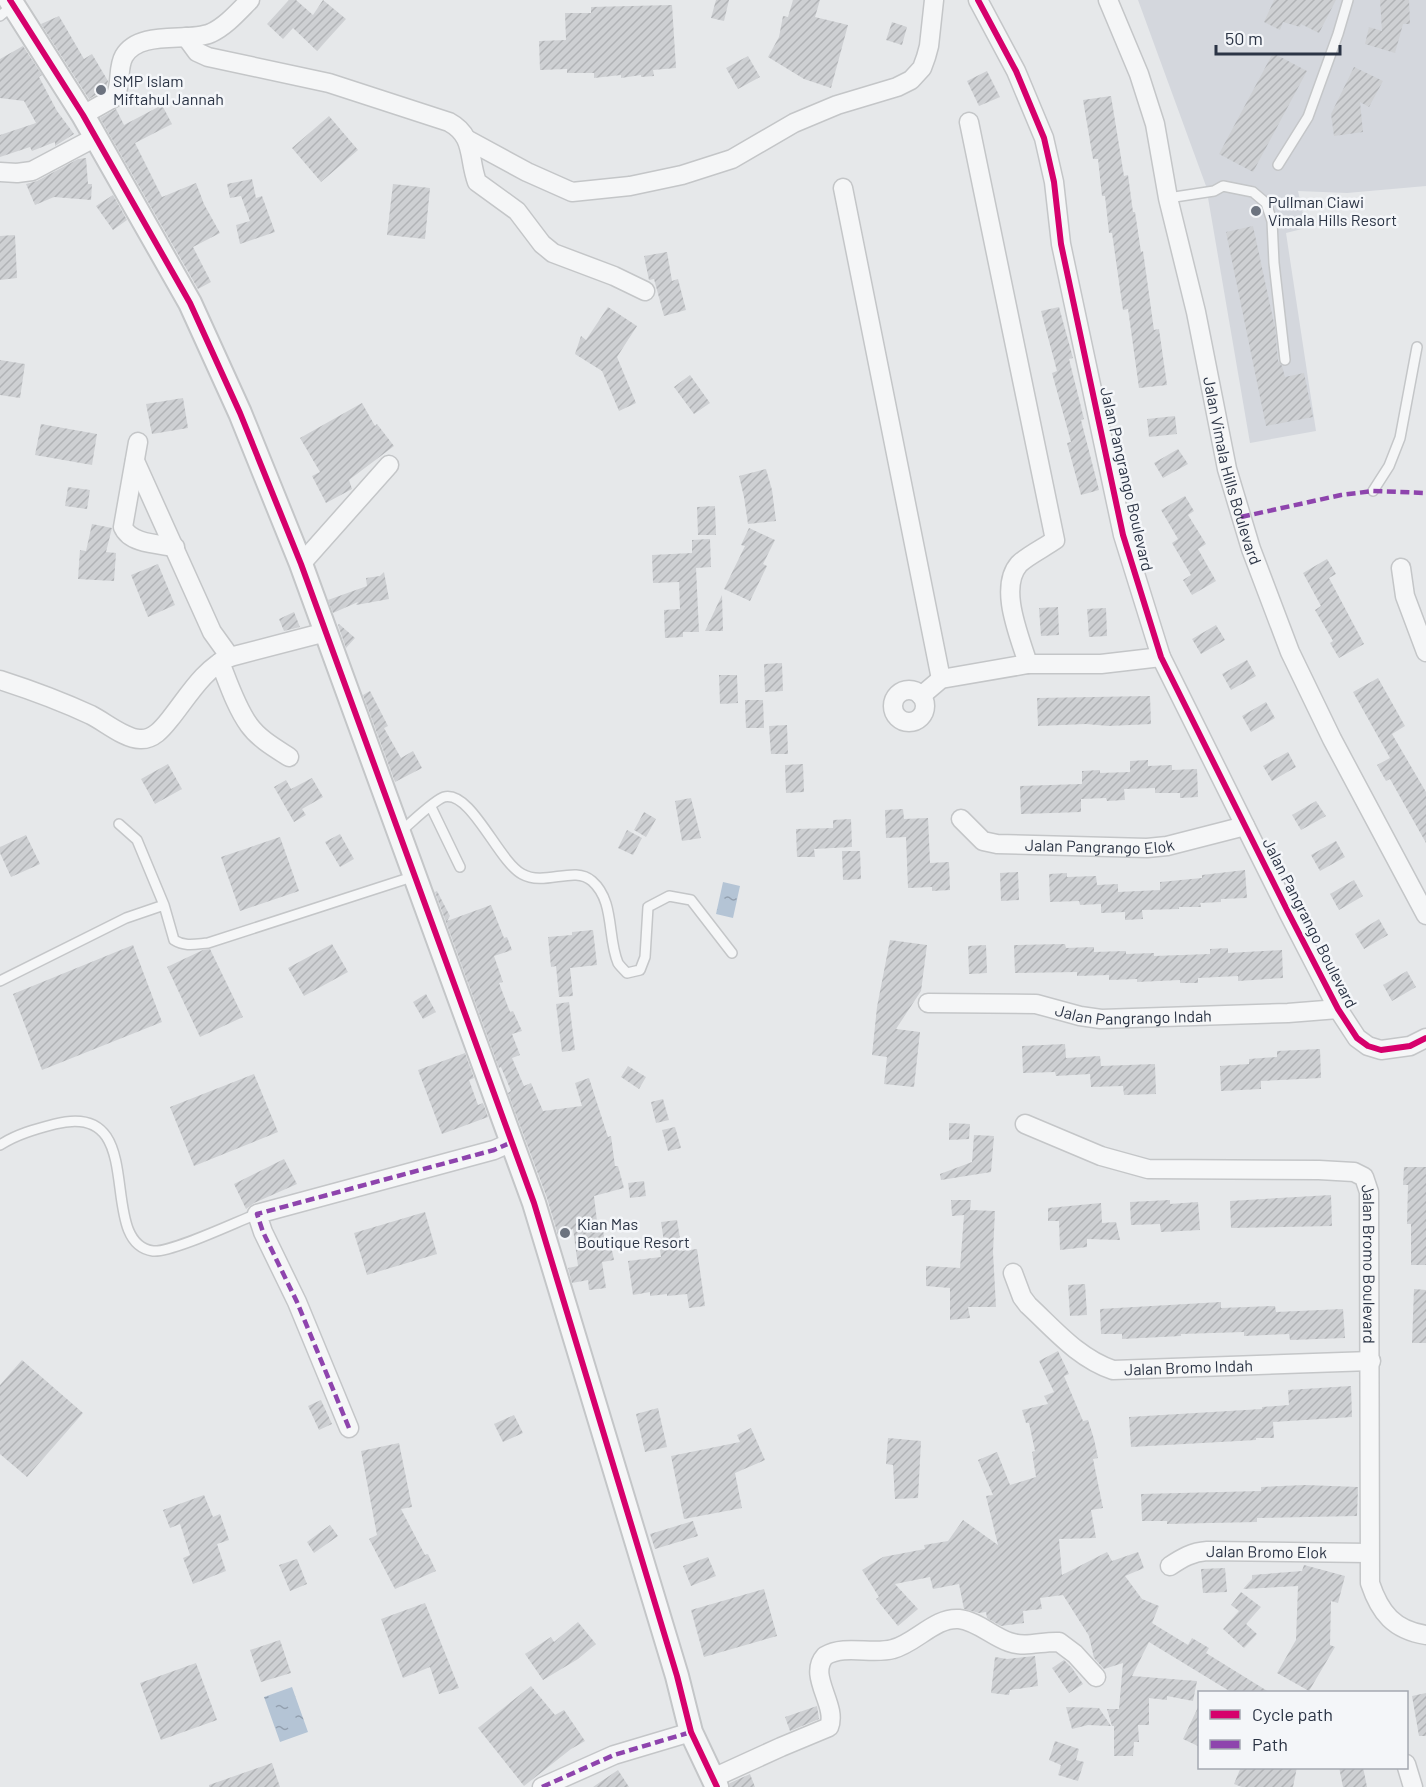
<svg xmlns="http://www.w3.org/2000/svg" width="1426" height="1787" font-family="Barlow,sans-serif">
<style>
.built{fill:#d4d7dd}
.water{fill:url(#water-ripples)}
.building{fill:url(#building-hatch)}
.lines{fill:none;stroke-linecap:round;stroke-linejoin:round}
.service-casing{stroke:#c4c6c8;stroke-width:12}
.minor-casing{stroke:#c4c6c8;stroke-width:21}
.tertiary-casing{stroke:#c4c6c8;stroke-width:26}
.service{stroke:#f5f6f7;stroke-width:9}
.minor{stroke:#f5f6f7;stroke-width:18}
.tertiary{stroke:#f5f6f7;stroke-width:22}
.quiet{stroke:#8e44ad;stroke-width:4.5;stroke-dasharray:9 4.5;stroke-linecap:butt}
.cycleway-casing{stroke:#f4f6f9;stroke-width:10}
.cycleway{stroke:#d6006c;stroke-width:6}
.poi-dot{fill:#6c737f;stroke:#f4f6f9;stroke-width:2}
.labels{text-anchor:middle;stroke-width:5;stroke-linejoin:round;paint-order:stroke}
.poi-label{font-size:16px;fill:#2b3445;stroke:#f4f6f9;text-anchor:start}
.street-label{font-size:16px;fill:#2b3445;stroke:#f4f6f9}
</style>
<defs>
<pattern id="water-ripples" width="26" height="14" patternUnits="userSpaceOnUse" patternTransform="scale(1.5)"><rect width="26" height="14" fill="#b4c4d5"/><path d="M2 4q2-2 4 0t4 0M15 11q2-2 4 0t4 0" fill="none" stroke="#93a0af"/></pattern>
<pattern id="building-hatch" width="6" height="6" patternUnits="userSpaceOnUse" patternTransform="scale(1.5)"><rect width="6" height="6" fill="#ced0d3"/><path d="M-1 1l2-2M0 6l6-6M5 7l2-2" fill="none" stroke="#b1b3b6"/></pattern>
</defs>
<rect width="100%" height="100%" fill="#e6e8ea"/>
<path class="built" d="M1138,0H1426V186L1347,193L1298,191L1306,228L1286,233L1316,431L1250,443L1206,186Z"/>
<path class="water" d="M723,882L740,886L733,918L716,914Z
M292,1687L308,1732L280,1742L264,1697Z"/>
<path class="building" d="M289,0H296L313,15L323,0L346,19L317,51L293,28L283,39L267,24Z
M716,0H729L724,21L711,18Z
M793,0H820L815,17L848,25L831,88L804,79L768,57L779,37L783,16L788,17Z
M1274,0H1336L1319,33L1301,24L1300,27L1283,22L1280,30L1264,22Z
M1380,0H1409L1410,24H1403L1395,53L1365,44L1369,27L1382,31Z
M672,5L676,68L653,70L654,76L641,77V75L621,78V75L594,78V73H567V69L540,70L539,41L566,40L565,13H591V7Z
M59,16L84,59L92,54L108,81L106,89L89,99L41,24Z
M892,22L907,27L902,45L886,40Z
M23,46L42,75L39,77L57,111L74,134L55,146V142L32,151L30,147L0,157V135L36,123L24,101L0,98V59Z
M1273,53L1307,71L1253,172L1219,154Z
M748,56L760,77L738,89L726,68Z
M1354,67L1383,81L1369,107L1360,102L1363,132L1334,136L1331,114Z
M987,71L1000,97L979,106L967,81Z
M1111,96L1124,176L1128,175L1133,212H1135L1141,252L1143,251L1154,330L1159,329L1167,385L1139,388L1128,309L1123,310L1112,233H1109L1105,196H1102L1098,159H1093L1083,100Z
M162,105L172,124L135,143L162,197L196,183L204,204L220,233L193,247L211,282L198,289L100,118L116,109L124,125Z
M329,116L358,150L321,182L292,148Z
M86,158L88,184H92L91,200L54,197L35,205L26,184L37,181L78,159Z
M252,179L256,198L262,196L275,232L240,244L236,225L250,221L241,196L230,198L227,184Z
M393,184L430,188L425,239L387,235Z
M113,195L127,220L113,230L96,206Z
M1253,226L1275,328L1278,361L1282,366L1285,377L1304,373L1313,417L1266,426L1226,232Z
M15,235L17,278L0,280V236Z
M667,252L672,281L678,279L686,310L664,316L654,279L649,280L644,256Z
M608,307L637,326L617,357L636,403L619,411L602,371L575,354L581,336L586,340Z
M1059,307L1073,358L1069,359L1084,419L1081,420L1099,490L1081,495L1067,443L1071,442L1052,373L1057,371L1041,311Z
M0,360L25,364L20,398L0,395Z
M690,375L710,403L694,414L674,387Z
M183,398L188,428L152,434L146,404Z
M362,403L375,426L377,424L394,446L349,480L352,489L326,503L312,476L320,472L300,438Z
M1175,416L1177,434L1149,437L1147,419Z
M41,424L97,434L92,465L35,455Z
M1178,449L1188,464L1163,478L1154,463Z
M766,469L772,490L776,521L748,524L744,497L739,476Z
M68,487L90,490L87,509L65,506Z
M1185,496L1194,511L1188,515L1206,544L1198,549L1216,581L1192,595L1183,580L1191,575L1172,543L1178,539L1161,510Z
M715,506L716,535H698L697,507Z
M92,524L112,528L106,552L116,553L114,581L78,579L80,550L86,551Z
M749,528L775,540L763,564L767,566L750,601L724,589L745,546L741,545Z
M710,539L711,567L696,568L699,632H683V637L665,638L664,610L680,609L679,582L653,583L652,555L692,553V540Z
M1327,559L1336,574L1329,578L1364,644L1339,658L1330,643L1333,641L1315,610L1321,606L1303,573Z
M158,564L175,605L148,617L131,575Z
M384,572L389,599L356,605L358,602L333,613L328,600L367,586L366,578L380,576Z
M722,595L723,631H705Z
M1058,607L1059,635L1041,636L1039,608Z
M1106,608L1107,636L1089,637L1087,609Z
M294,612L300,627L284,631L279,619Z
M339,624L355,638L346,648L338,625Z
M1216,625L1225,640L1201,654L1192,639Z
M1247,660L1256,676L1231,690L1222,674Z
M782,663L783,691L765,692L764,664Z
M719,675H737L738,703L720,704Z
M1378,678L1405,726L1392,734L1426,792V843L1390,779L1386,781L1377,765L1390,758L1353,692Z
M370,691L388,726L384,728L401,758L413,751L422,768L395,782L363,695Z
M1150,696L1151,724L1109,726L1086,724L1038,726L1037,698Z
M745,700H763L764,728H746Z
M1266,702L1275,718L1251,732L1242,716Z
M787,725L788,754H771L769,726Z
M1288,752L1296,767L1272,781L1263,766Z
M1148,760V766L1172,765V770L1197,769L1198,797L1180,798V793H1155V788L1124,789L1125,800L1107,801L1106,798L1081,799V812L1021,814L1020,786L1082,784V771L1100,770V773L1130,772V761Z
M168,764L182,789L155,804L141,779Z
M803,764L804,792L786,793L785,765Z
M312,778L323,797L302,809L306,815L294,822L274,787L286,780L291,789Z
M691,798L701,838L682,841L675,801Z
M1316,801L1326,816L1301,830L1292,815Z
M903,809L904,819L928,818L930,863L949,862L950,890L932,891V887L908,888L906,837L886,838L885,810Z
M644,812L656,819L646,837L634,830Z
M851,819L852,847L814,849L815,857H797L796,829L833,828V820Z
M627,830L642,838L633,855L618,848Z
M340,834L354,859L340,867L325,842Z
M26,835L40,864L11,877L0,853V847Z
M280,837L299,891L240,911L221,857Z
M1336,841L1345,857L1320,871L1311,855Z
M842,851H860L861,879L843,880Z
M1245,870L1247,898L1221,899V902L1200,903L1201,907H1179V909L1142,910L1143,919L1125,920V912L1101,913V904L1080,905L1079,901L1050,902L1049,874L1067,873V877L1096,876L1097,885L1118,884V892L1160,890V882L1202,878V875Z
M1018,872L1019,900L1001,901L1000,873Z
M1354,880L1363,896L1339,910L1330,894Z
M437,891L450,916L447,921L491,905L504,938L507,937L512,950L494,956L503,982L499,983L510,1012L513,1011L522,1031L512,1034L520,1055L512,1058L524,1086L531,1083L543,1111L582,1106L575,1083L589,1078L608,1137L611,1136L615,1166H618L624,1188L594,1196L597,1221H602L605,1245H611L614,1260L602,1262L606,1288L589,1290L588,1280L572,1283L568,1268L578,1266L573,1229L558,1235L547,1198L508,1093L511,1091L501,1067L499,1068L435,892Z
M1379,919L1388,935L1364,949L1355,934Z
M593,930L597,965L570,968L573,996L559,997L556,966L551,967L548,937L572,935V932Z
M890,940L927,945L921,991L896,1029L920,1032L914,1087L884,1084L887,1057L872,1055L877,1007Z
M332,944L348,972L304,996L288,968Z
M1065,944L1066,948L1094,947V952L1126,951V954L1154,953V956L1210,954V949L1228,948V953L1282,950L1283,978L1238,981V976L1198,978V983H1180V980L1137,982V979L1109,980V975L1077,976V972L1015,973L1014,945Z
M133,945L162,1022L42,1070L13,994Z
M986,945L987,973L969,974L968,946Z
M210,949L243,1017L200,1037L167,967L203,950Z
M1407,971L1416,987L1392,1001L1383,985Z
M426,994L436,1012L423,1019L413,1002Z
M569,1002L575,1050L562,1052L556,1004Z
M1065,1044L1066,1058L1100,1056L1101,1066L1155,1064L1156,1094L1124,1095L1123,1086L1091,1087L1090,1074L1056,1076L1055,1072L1023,1073L1022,1046Z
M1320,1049L1321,1078L1261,1081V1089L1221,1091L1220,1066L1249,1064V1059L1277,1057V1051Z
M465,1053L474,1078L469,1080L478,1105L483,1103L488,1117L442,1134L418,1070Z
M628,1066L646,1077L639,1089L621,1077Z
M254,1074L278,1132L194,1166L170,1107Z
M663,1099L669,1120L656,1123L651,1102Z
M949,1123L970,1124L969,1139L949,1140Z
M675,1127L681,1148L668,1151L662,1130Z
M974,1135L994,1136L991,1172L941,1180L940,1174L972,1162Z
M284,1159L297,1184L254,1203L246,1209L234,1184Z
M1404,1167H1426V1265H1411V1224H1407L1408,1185H1403Z
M644,1181L646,1196L630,1198L628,1183Z
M1331,1195L1332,1226L1231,1228L1230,1201Z
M951,1200H971L970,1210L995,1211L993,1252L996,1307H968L970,1318L950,1320V1288L926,1286V1266L960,1268L964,1215L952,1216Z
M1170,1200V1204L1198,1202L1200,1230L1161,1232L1160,1224L1131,1225L1130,1202Z
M1101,1203L1102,1223L1116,1222L1120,1240L1087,1239V1247L1060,1250L1059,1221H1048V1208Z
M425,1212L437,1254L367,1275L354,1233Z
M677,1220L682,1251L697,1249L705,1306L689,1308L687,1294L667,1296V1294L650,1296V1292L633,1295L628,1261L661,1257L659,1242H664L661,1222Z
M1085,1284L1087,1315L1070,1316L1068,1285Z
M1414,1289L1426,1290V1343H1412Z
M1221,1302V1308L1275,1306L1276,1312L1343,1309L1345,1338L1290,1340L1289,1334L1244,1336V1332L1181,1334V1336L1122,1339V1334H1101L1100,1309Z
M1058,1351L1069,1374L1064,1376L1083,1421L1088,1420L1094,1439L1098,1458L1093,1459L1103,1508L1091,1510L1096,1538L1059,1539L1062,1575L1107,1552L1112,1561L1138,1552L1144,1568L1125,1576L1142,1599L1159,1606L1152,1623L1188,1645L1192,1638L1209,1648L1206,1653L1269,1692H1231L1149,1642L1132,1676L1197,1681L1193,1701L1167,1696V1700L1149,1698V1725H1138L1139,1742H1134L1133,1756H1114V1726H1112L1107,1709H1119L1123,1663L1104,1669L1094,1658L1089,1636L1063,1595L1040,1598L1042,1609L1023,1611L1024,1623L1001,1626L987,1618L986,1612L979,1613L964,1609L959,1584L933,1589L930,1577L895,1584L918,1609L898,1626L876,1599L879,1597L862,1570L883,1557L925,1549L924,1545L948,1541L963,1520L998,1545L986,1496L993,1495L978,1460L997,1452L1010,1485L1036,1477L1032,1452L1035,1451L1029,1423H1026L1022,1410L1048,1404L1044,1396L1054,1392L1039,1361Z
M22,1360L83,1413L27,1477L0,1454V1385Z
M1351,1386L1352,1417L1273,1422L1274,1438H1256V1440L1131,1447L1129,1417L1262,1409V1407L1289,1405L1288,1390Z
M321,1400L332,1424L319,1430L308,1406Z
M658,1408L667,1447L645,1452L636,1414Z
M514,1415L523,1433L503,1442L494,1424Z
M751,1428L765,1460L735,1473L742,1508L684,1519L671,1456L740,1442L737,1435Z
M888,1438L921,1441L918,1498L895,1499L893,1465L886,1464Z
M399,1443L412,1507L401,1509L425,1555L428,1554L436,1571L395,1589L369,1539L377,1535L361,1451Z
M1305,1485L1358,1487L1357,1516L1257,1518V1522L1210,1523L1167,1524V1521H1142L1141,1494L1261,1491V1487Z
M204,1495L213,1517L220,1514L229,1540L217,1544L226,1571L193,1584L183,1558L190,1555L180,1524L170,1528L163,1510Z
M693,1521L698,1536L655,1549L650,1534Z
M330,1525L338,1536L314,1553L307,1542Z
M708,1557L716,1576L691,1586L683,1566Z
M297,1559L307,1584L290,1591L279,1565Z
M1304,1565L1345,1576L1338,1603L1331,1601L1330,1645L1335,1647L1309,1691L1277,1673L1296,1640L1298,1586L1243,1589L1252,1579V1575L1302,1571Z
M1225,1568L1227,1592L1203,1593L1201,1569Z
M764,1589L777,1636L704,1657L691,1610Z
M1241,1592L1261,1607L1246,1624L1257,1634L1244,1648L1223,1629L1239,1611L1231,1605Z
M425,1603L459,1688L439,1694L430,1667L403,1678L381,1619Z
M578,1622L596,1644L578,1659L543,1680L525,1654L551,1637L554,1642Z
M280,1640L291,1673L261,1682L250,1650Z
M1035,1656L1038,1686L1010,1690L1009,1695L991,1693L995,1657L1007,1659Z
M1064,1660L1072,1668L1083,1684L1069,1693L1052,1668Z
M196,1663L217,1720L161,1740L140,1683Z
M531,1686L555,1715L564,1710L585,1741L571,1749L524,1786L478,1728Z
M1426,1693V1736H1419L1412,1696Z
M1200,1703V1747L1183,1739Z
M817,1706L819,1719L790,1731L785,1717Z
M1066,1707L1099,1708L1111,1726L1088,1725L1072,1729Z
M1055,1741L1079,1749L1076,1760L1084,1762L1078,1781L1058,1775L1061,1765L1049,1760Z
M272,1763L280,1787H209V1785Z
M1241,1767H1297L1293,1787H1242L1234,1784Z
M1339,1767H1363L1367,1787H1343Z
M618,1770L629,1787H593Z
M750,1774L755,1787H730V1783Z"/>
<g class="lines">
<defs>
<path id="service" d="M0,16L13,5
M1278,165L1308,117L1338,34L1348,0
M1168,198L1214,191L1223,186L1253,192L1266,203L1272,221L1274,263L1285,360
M1373,491L1389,466L1400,438L1417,347
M431,807L460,867
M119,824L137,840L164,905
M401,831C410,824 434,800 444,797C471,790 498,861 522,874C545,887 574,865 592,881C615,901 607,937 618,963C620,966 624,970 627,973L640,970L645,957L648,907L669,896L691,900L732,953
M0,981L126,918L164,905L174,940C185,947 196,944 208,943L415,876
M0,1145C17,1134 36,1129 55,1124C152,1099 94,1243 153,1251C171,1253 236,1222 257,1214"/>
<g id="minor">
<path d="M978,0L1016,71L1044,138L1054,182L1061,244L1123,535L1161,657L1289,914L1338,1009L1357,1038L1368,1046L1381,1050L1410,1046L1426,1038"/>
<path id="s1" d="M1108,0L1139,74L1155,124L1168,198L1196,312L1227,469L1251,549L1290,652L1332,739L1426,915"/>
<path d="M186,37L197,52L208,57L329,83L449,122C475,136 468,158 477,182L517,211L542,244L553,253L614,276L645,291"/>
<path d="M83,115L115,97C122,84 117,68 124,56C140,29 188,43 211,33C226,26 238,12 250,0"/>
<path d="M468,140L527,172L572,192L630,186L682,175L732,159L794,123L837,105L897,87L911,80L922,68L926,57L929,46L934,0"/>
<path d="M0,172L17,173L32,171L96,137"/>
<path d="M843,188L941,679"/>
<path d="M138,442L123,527C130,544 159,544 175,547"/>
<path d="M135,461L212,632L230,657L326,632"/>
<path d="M301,564L389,465"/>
<path d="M1401,568L1405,596L1426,652"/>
<path d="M220,662C228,682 236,707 249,725C259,739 275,748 289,757"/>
<path d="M1028,664H1101L1161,657"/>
<path d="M0,680C31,690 61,701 91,715C105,722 125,739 140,739C153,740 162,729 170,719C187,698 204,668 230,657"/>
<circle cx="909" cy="706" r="16"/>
<path d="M921,696L941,679L1028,664C1020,637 998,588 1019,564C1027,556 1045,547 1055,540L969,122"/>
<path id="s2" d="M961,819L983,841L997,844L1147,848L1167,846L1245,826"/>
<path id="s3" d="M928,1003L1036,1004L1080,1016L1101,1019L1288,1013L1338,1009"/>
<path id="s4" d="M1025,1124L1101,1156L1148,1169L1319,1170L1354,1172L1364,1177L1369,1192L1370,1583C1380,1613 1394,1630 1426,1635"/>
<path id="s5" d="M1013,1273L1022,1297L1028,1305C1055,1330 1078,1358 1113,1370L1371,1361"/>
<path d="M349,1428L297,1302L263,1232L257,1214L494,1150L512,1142"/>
<path id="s6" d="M1170,1566C1182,1558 1192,1552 1207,1551L1369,1553"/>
<path d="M1406,1764L1413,1787"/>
<path d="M713,1778L781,1747L829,1727C838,1705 807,1676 825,1656C845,1644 872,1655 893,1649C916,1643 935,1617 959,1619C977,1621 992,1636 1009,1642C1026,1648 1042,1641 1059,1642L1075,1654L1096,1677"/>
<path d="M542,1787L614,1755L691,1732"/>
</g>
<path id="tertiary" d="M10,0L83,115L190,303L240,413L301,564L534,1203L677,1676L691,1732L717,1787"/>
</defs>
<use href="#service" class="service-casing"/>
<use href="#minor" class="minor-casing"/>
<use href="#tertiary" class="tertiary-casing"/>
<use href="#service" class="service"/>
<use href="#minor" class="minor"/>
<use href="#tertiary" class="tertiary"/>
<path class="quiet" d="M1241,517L1341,495L1373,491L1426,493
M349,1428L297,1302L263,1232L257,1214L494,1150L512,1142
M542,1787L614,1755L691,1732"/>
<defs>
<path id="cycleway" d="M10,0L83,115L190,303L240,413L301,564L534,1203L677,1676L691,1732L717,1787
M978,0L1016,71L1044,138L1054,182L1061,244L1123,535L1161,657L1289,914L1338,1009L1357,1038L1368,1046L1381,1050L1410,1046L1426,1038"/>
</defs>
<use href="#cycleway" class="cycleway-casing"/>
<use href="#cycleway" class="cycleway"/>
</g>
<g class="poi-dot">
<circle cx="101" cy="90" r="6"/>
<circle cx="1256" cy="211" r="6"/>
<circle cx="565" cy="1233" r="6"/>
</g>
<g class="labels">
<g class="poi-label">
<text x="113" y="87">SMP Islam<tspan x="113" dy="18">Miftahul Jannah</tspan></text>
<text x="1268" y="208">Pullman Ciawi<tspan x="1268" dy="18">Vimala Hills Resort</tspan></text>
<text x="577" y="1230">Kian Mas<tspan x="577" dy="18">Boutique Resort</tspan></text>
</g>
<g class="street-label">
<text dy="6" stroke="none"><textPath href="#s1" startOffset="488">Jalan Vimala Hills Boulevard</textPath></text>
<text transform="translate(1127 479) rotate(77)" y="6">Jalan Pangrango Boulevard</text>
<text dy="6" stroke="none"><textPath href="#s2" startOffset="148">Jalan Pangrango Elok</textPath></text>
<text transform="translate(1310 923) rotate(63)" y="6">Jalan Pangrango Boulevard</text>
<text dy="6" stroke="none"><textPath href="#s3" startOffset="207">Jalan Pangrango Indah</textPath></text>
<text dy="6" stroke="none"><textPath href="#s4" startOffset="436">Jalan Bromo Boulevard</textPath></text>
<text dy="6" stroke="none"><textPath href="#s5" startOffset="219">Jalan Bromo Indah</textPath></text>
<text dy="6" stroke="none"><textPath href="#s6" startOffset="100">Jalan Bromo Elok</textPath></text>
</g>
</g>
<rect x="1198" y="1691" width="210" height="78" fill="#f4f6f9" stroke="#a4a8b1" stroke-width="1.5"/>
<rect x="1210" y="1710" width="30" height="9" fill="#d6006c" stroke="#a4a8b1" stroke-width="1.5"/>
<text x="1252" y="1721" font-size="18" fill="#2b3445">Cycle path</text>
<rect x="1210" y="1740" width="30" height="9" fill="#8e44ad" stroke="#a4a8b1" stroke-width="1.5"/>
<text x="1252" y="1751" font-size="18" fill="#2b3445">Path</text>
<path d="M1216 45v9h124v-9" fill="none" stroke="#2b3445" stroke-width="3"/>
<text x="1225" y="45" font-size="18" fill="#2b3445" stroke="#f4f6f9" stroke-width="4.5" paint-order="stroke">50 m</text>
</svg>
